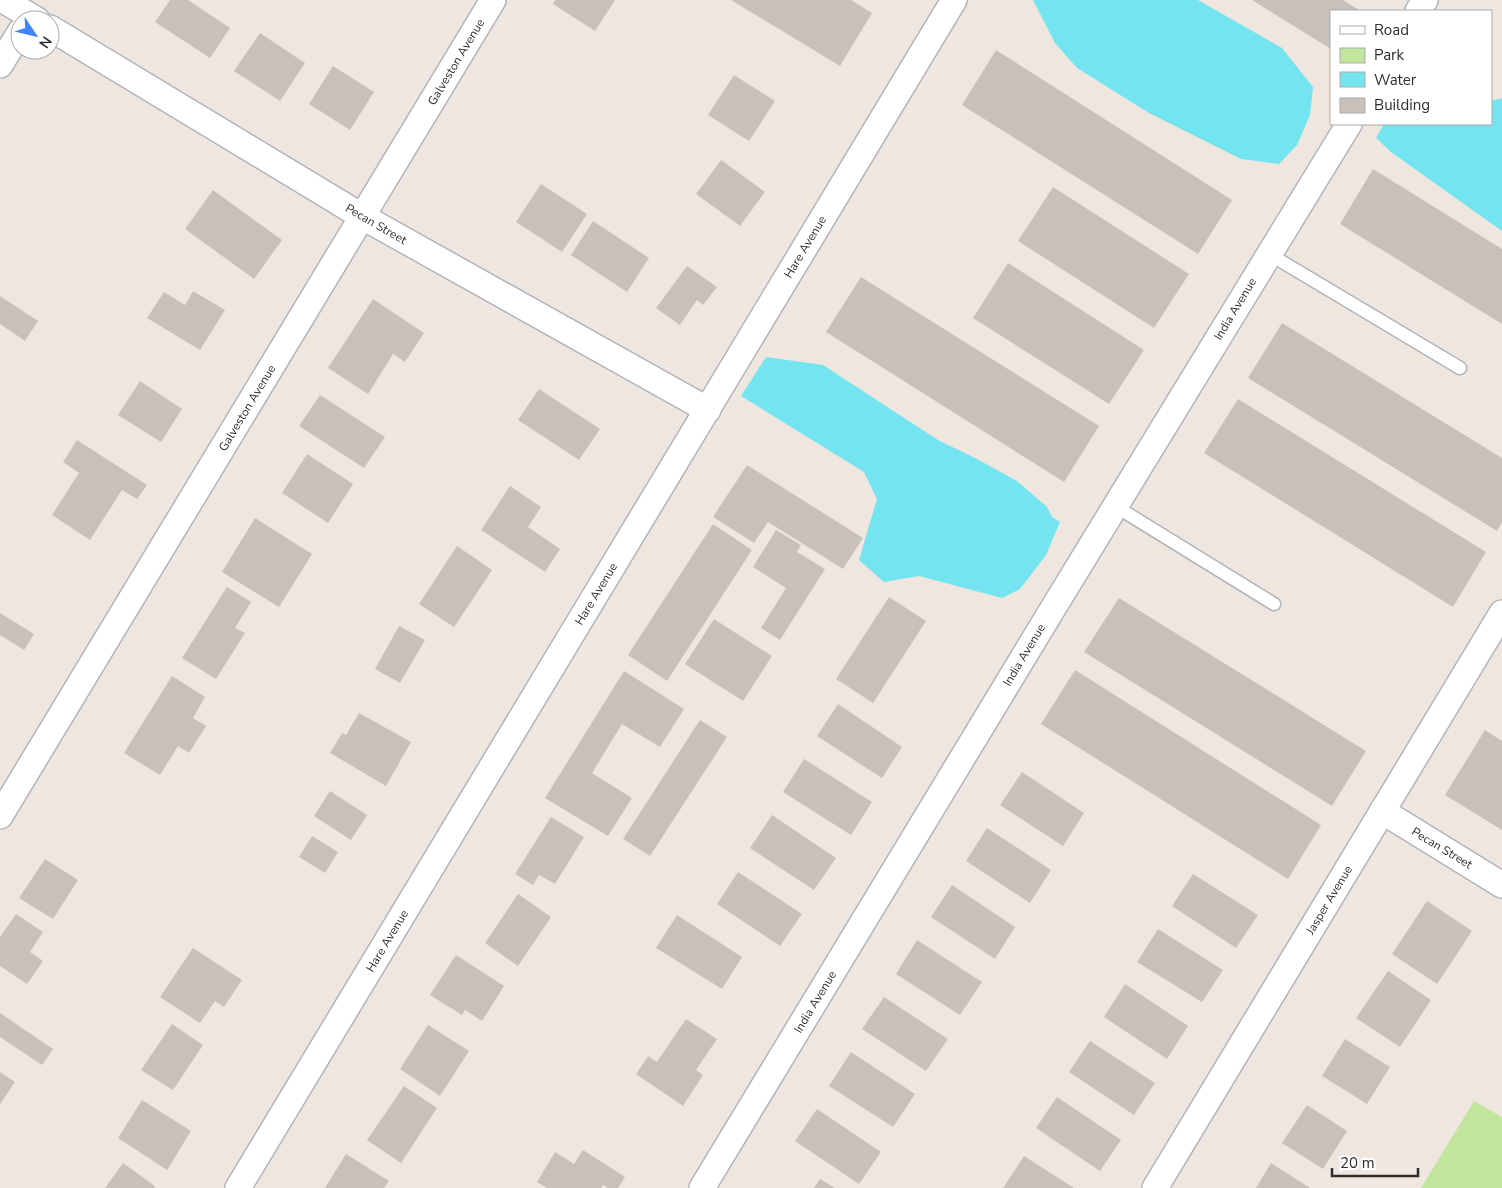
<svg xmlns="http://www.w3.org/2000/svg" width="1502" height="1188" font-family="'Nunito Sans',sans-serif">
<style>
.green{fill:#c2e59d}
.water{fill:#74e4f0}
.building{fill:#c8c1bb}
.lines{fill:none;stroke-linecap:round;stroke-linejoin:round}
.service-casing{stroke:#b0b5bd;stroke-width:15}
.minor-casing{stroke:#b0b5bd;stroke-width:28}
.service{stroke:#fff;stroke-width:12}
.minor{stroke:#fff;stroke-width:25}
.labels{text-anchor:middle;stroke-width:4;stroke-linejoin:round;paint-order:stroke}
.street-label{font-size:12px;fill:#2d2d2d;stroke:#fff}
</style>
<rect width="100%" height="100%" fill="#efe6e0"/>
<path class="green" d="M1474,1101L1502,1117V1188H1421Z"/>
<path class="water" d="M1033,0H1198L1282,48L1313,87L1310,115L1297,145L1279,164L1241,159L1149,113L1077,68L1055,43Z
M1502,98V231L1391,152L1376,138L1384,124H1491V101Z
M766,357L823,365L938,440L977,459L1017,481L1047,507L1052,517L1060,522L1046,555L1020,589L1002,598L919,576L884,582L859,560L877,499L864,472L741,396Z"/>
<path class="building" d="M170,0H188L230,28L210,58L155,22Z
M555,0H615L595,31L553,4Z
M731,0H851L872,13L840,66Z
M1252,0H1343L1359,10L1358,11H1331V49Z
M260,33L305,63L280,101L234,71Z
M996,50L1232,200L1198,254L962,105Z
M333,66L374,92L350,130L309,104Z
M734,75L775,101L749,141L708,115Z
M721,160L765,192L740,226L696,194Z
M1373,169L1502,249V324L1340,224Z
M541,184L587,214L562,252L516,222Z
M1053,187L1189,274L1154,328L1018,241Z
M213,190L282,240L254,279L185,229Z
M593,221L649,258L627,292L571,255Z
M1008,263L1144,350L1109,404L973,318Z
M687,266L717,287L703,305L697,300L680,325L656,308Z
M861,277L1099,426L1064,482L826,332Z
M193,291L225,310L200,350L147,318L164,292L185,305Z
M0,296L38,321L25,341L0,324Z
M373,299L424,333L405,362L393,354L368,394L328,368Z
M1282,323L1502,458V522L1497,531L1248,378Z
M140,381L182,409L161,442L118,415Z
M539,389L600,429L579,460L518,420Z
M320,395L385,437L364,468L299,426Z
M1238,399L1486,552L1453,607L1204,453Z
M77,440L147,485L137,499L122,490L90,540L52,515L79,473L63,462Z
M307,454L353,484L328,523L282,493Z
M747,465L863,538L843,569L768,522L754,543L713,517Z
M510,486L541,507L528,527L560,549L545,572L481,530Z
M255,518L312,554L279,607L222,572Z
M713,524L752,550L667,681L628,655Z
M776,530L801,545L797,552L825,569L780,640L761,628L786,588L753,567Z
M457,546L492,570L454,627L419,604Z
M227,587L251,602L235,628L245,633L216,679L182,658Z
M889,597L926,621L873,703L836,679Z
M1119,598L1366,751L1332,806L1084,652Z
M0,613L34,634L24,650L0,635Z
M714,619L772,656L743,701L685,664Z
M399,626L425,640L400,683L375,669Z
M1075,670L1321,825L1288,879L1041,724Z
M624,671L684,709L660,747L622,724L592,773L632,798L608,836L545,798Z
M172,676L205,697L193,718L206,726L189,753L178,746L160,775L124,753Z
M838,704L902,747L882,778L817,736Z
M359,713L411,742L386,786L330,753L342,733L346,735Z
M700,720L727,737L650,856L623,839Z
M1485,730L1502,741V830L1445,795Z
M804,759L872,802L851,835L783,792Z
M1022,772L1084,813L1063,846L1000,805Z
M330,791L367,815L351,840L314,816Z
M772,815L836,858L814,890L750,848Z
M551,817L584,837L555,884L539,875L533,885L515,874Z
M987,828L1051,870L1030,903L966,861Z
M312,836L338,852L325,873L299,857Z
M45,859L78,880L53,919L19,898Z
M738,872L802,914L780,946L717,904Z
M1193,874L1258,915L1236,948L1172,906Z
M952,885L1015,927L995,959L931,917Z
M518,894L551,917L518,966L485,943Z
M1427,901L1472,931L1437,984L1392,954Z
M16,914L43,932L30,952L43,961L27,984L0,966V937Z
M677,915L742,957L722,989L656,948Z
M1158,929L1223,970L1202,1002L1137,962Z
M917,940L982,982L960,1015L896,974Z
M193,948L242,980L224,1007L215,1001L200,1023L160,997Z
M456,955L504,986L482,1021L465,1010L462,1015L430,995Z
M1388,971L1431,1000L1400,1047L1356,1018Z
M1125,984L1188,1026L1167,1059L1104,1017Z
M884,997L948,1039L926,1071L862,1029Z
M0,1013L53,1049L42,1065L0,1037Z
M686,1019L717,1039L696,1070L703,1075L683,1106L636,1074L648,1056L657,1062Z
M172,1024L203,1045L173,1090L141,1070Z
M428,1025L469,1051L440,1096L400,1069Z
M1345,1039L1390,1067L1367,1104L1322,1076Z
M1090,1041L1155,1083L1134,1115L1069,1072Z
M851,1052L915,1094L893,1127L829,1086Z
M0,1072L15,1082L0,1104Z
M404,1086L437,1108L401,1163L367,1140Z
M1057,1097L1121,1140L1100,1171L1036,1128Z
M142,1100L191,1131L167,1170L118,1138Z
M1307,1105L1347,1131L1323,1169L1282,1143Z
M817,1109L881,1152L859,1184L795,1141Z
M583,1150L625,1177L618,1188H608L603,1185L601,1188H547L537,1182L555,1152L574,1164Z
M346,1154L389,1181L384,1188H325Z
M1024,1156L1074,1188H1003Z
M123,1163L155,1186L154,1188H105Z
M1271,1163L1310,1188H1256Z
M820,1179L835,1188H814Z"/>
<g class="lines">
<defs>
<path id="service" d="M1269,254L1460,368
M1115,506L1274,604"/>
<path id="minor" d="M3,0L37,20
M1418,11L1425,0
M50,28L363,217L708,410
M0,65L20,32
M1382,811L1502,885
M0,816L493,0
M238,1188L954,0
M702,1188L1052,610L1349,124
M1155,1188L1502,613"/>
</defs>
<use href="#service" class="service-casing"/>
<use href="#minor" class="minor-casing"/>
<use href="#service" class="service"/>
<use href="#minor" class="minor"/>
</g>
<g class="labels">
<g class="street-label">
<text transform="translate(456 62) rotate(-59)" y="4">Galveston Avenue</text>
<text transform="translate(376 224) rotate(30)" y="4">Pecan Street</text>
<text transform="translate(805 247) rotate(-59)" y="4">Hare Avenue</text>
<text transform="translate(1235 309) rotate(-59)" y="4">India Avenue</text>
<text transform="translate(247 408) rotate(-59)" y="4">Galveston Avenue</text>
<text transform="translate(596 594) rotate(-59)" y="4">Hare Avenue</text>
<text transform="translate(1024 655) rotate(-59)" y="4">India Avenue</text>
<text transform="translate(1442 848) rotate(31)" y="4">Pecan Street</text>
<text transform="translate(1329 900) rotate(-59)" y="4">Jasper Avenue</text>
<text transform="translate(387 941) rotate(-59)" y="4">Hare Avenue</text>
<text transform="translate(815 1002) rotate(-59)" y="4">India Avenue</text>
</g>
</g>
<rect x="1330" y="10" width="162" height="115" fill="#ffffff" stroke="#ababab"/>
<rect x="1340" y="26" width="25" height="8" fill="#ffffff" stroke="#ababab"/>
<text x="1374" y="35" font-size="15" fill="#2d2d2d">Road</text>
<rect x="1340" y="48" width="25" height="15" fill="#c2e59d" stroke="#ababab"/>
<text x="1374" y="60" font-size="15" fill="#2d2d2d">Park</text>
<rect x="1340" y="72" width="25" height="15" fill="#74e4f0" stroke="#ababab"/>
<text x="1374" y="85" font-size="15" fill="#2d2d2d">Water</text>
<rect x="1340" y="98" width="25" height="15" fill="#c8c1bb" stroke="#ababab"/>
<text x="1374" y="110" font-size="15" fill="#2d2d2d">Building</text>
<g transform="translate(35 35) rotate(125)"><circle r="24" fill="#ffffff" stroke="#ababab"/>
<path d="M0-4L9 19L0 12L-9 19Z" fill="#4183fb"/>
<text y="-8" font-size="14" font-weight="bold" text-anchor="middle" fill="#2d2d2d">N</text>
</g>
<path d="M1332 1168v8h86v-8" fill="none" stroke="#2d2d2d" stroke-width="2.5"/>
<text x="1340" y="1168" font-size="15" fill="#2d2d2d" stroke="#ffffff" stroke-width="4" paint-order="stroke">20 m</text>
</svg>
